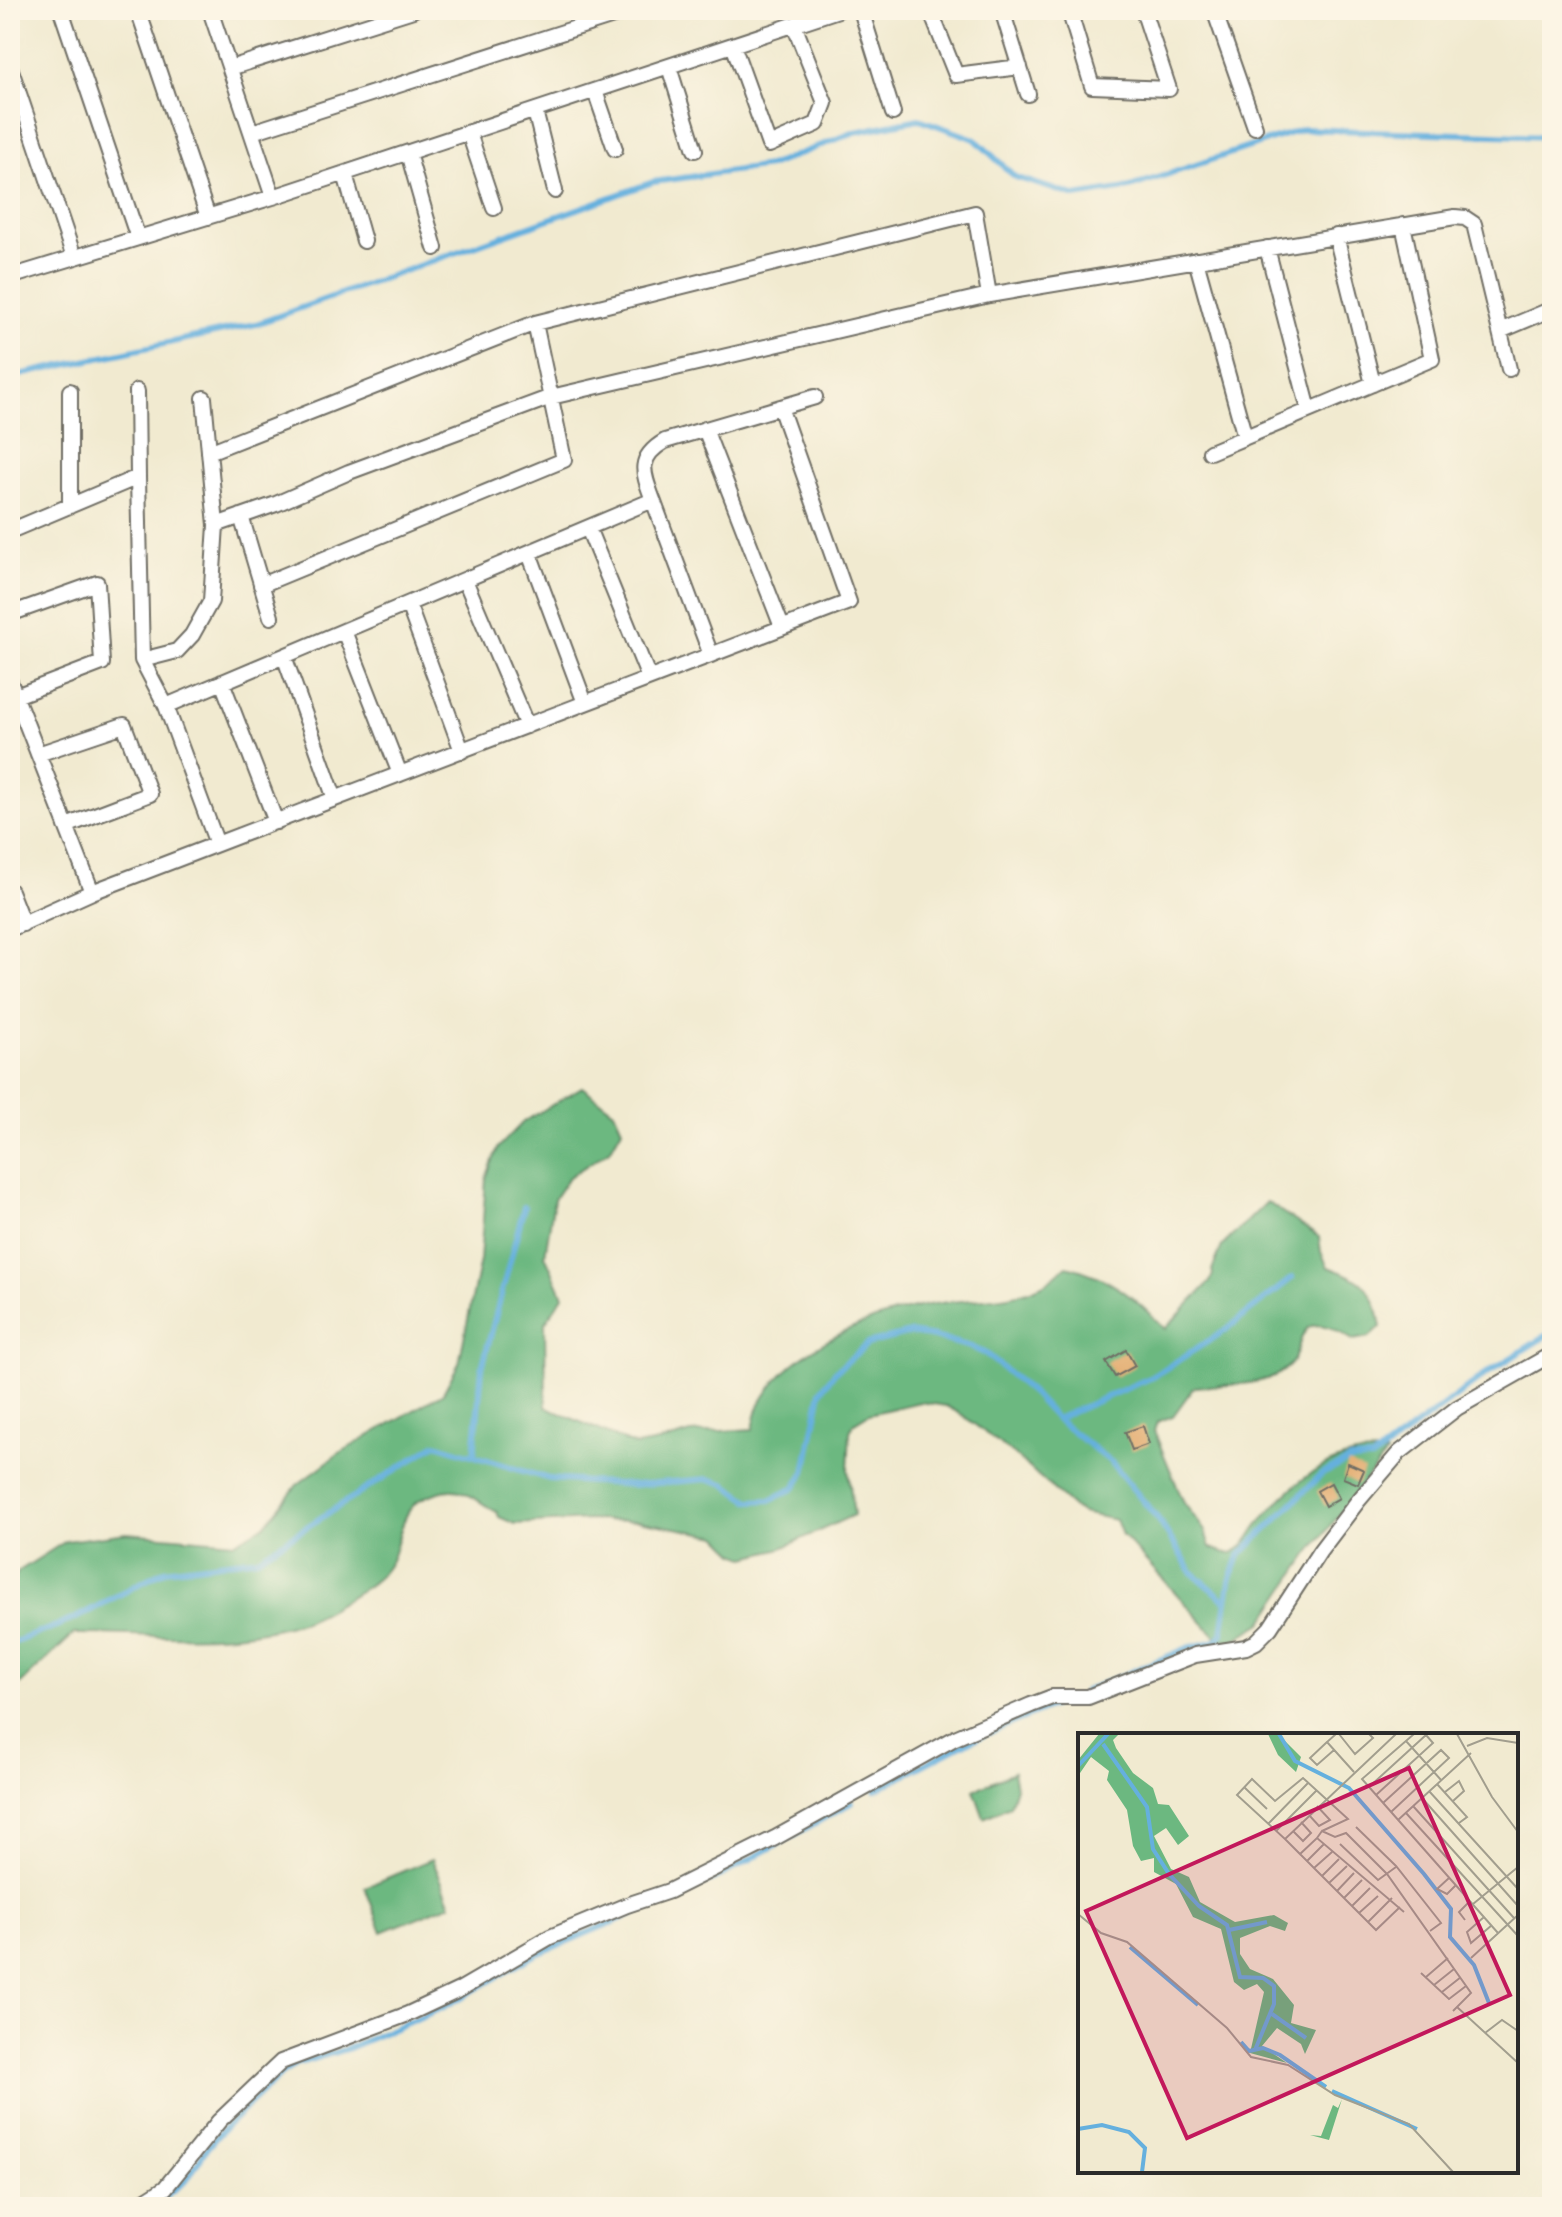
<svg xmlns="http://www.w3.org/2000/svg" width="1562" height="2217" font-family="'Playpen Sans',sans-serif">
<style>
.forest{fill:#6cb880;stroke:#4c7256;stroke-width:2}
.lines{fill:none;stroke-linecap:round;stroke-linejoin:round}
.stream{stroke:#65b0de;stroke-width:6}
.building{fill:#e5b279}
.street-casing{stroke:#706e65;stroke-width:18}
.street{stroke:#fff;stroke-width:14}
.inset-river{fill:none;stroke:#65b0de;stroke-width:4}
.inset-road{fill:none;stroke:#a29e8e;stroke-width:2}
.view{fill:#c2185b;fill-opacity:0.15;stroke:#c2185b;stroke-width:4}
.inset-edge{fill:none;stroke:#2b2b2b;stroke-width:4}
</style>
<rect width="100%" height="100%" fill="#fcf5e5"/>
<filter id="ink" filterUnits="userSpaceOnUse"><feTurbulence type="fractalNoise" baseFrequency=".0125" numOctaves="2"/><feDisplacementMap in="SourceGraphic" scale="16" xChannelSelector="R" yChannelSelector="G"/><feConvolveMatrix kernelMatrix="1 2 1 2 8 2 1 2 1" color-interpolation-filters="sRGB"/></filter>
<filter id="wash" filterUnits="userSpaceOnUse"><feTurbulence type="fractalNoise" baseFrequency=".006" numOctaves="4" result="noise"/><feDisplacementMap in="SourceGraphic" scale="32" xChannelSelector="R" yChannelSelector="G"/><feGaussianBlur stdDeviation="1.8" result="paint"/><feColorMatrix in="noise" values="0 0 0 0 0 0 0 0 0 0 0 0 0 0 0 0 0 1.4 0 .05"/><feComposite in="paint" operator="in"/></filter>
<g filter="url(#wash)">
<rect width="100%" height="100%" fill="#f1ead0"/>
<path class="forest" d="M582,1087L614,1111L622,1129L610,1150L569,1177L554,1199L545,1255L563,1296L545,1323L546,1407L636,1446L664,1441L691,1433L753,1429C755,1419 757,1408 762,1400C795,1345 874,1314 934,1304C970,1298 1009,1302 1042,1285C1051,1280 1059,1272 1067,1266C1111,1277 1134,1297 1165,1329L1210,1282L1213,1274L1212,1270L1222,1246L1267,1202L1319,1237L1321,1252L1328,1267C1366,1281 1374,1288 1381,1327L1369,1337L1353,1340C1341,1333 1327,1322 1312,1326C1299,1330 1299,1355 1291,1364C1268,1389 1224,1384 1194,1387L1173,1416L1157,1422L1154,1431L1184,1503L1205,1531L1210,1547C1217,1550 1226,1555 1234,1552C1246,1547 1251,1534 1258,1525C1290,1484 1332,1448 1386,1454L1308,1555L1262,1623L1236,1639L1220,1641L1122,1535L1116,1520L1082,1513L1075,1509L1022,1461L961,1414L946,1406L920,1402L869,1414L853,1424L850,1432L848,1470L854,1515L782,1548L746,1557L735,1553L718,1536L638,1521L589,1520L515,1524L499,1517L497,1512C486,1507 470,1493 460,1491C452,1489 444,1490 436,1493C400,1503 404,1528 392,1558C387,1570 374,1583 363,1589C345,1600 324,1614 304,1621C229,1646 151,1633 74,1634L10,1694V1584L19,1571L66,1541L127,1533L235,1542L265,1525L297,1485L338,1454L443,1393L459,1363L480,1260L486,1178L498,1148L522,1123Z
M1013,1772L1016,1787L1010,1806L984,1818L974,1790Z
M432,1859L451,1904L382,1932L365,1887Z"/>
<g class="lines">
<path class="stream" d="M10,377L256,324L653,182L769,166L855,132L919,119L975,139L1015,177L1075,196L1127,188L1303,129L1552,137
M1056,1419L1152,1377L1227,1329L1292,1278
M474,1454L482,1368L524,1207
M10,1644L74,1619L165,1570L258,1558L436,1444L549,1479L632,1485L709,1479L725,1484L750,1501L770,1500L793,1489L805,1472L821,1391L834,1373L867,1344L910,1333L934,1337L971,1347L986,1354L1033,1394L1056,1419L1111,1462L1158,1519L1191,1571L1226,1601
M1085,1691L1188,1648L1216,1641L1222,1634L1230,1581L1239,1556L1322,1474L1350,1460L1372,1459L1487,1373L1552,1332
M875,1790L965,1743L1056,1704
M150,2207L187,2180L206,2149L223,2129L281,2074L296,2064L346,2049L446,2006L537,1954L715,1879L851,1803"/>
</g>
<g id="blocks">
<path class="building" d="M1126,1350L1135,1366L1115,1377L1106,1362Z
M1143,1426L1149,1444L1132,1450L1125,1432Z
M1348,1463L1364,1470L1358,1484L1343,1478Z
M1331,1483L1339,1498L1325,1506L1317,1491Z"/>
</g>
</g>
<g filter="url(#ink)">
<use href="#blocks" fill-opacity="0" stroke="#706e65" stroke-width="2"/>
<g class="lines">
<defs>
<path id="street" d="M61,10L138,238
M138,10L208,217
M210,10L273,197
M861,10L893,113
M930,10L956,75L1020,67
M1002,10L1028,94
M1069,10L1092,86L1169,89L1143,10
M1214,10L1255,127
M733,45L769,145L817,124L825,103L794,25
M10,67L74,257
M669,67L695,150
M230,68L413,10
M595,91L615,149
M535,111L555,191
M252,132L632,10
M469,133L494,208
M408,153L435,248
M345,174L364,241
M1336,236L1373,384
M1267,248L1309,410
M1196,260L1245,437
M10,277L273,197L838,10
M1500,331L1552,309
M137,391L138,477
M204,398L216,525
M705,429L782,627
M209,452L535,323L975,213L989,295
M1210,452L1432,359L1403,225
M653,500L711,655
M70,506V391
M241,516L271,617
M588,528L649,678
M10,531L138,477L142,660
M529,553L585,703
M465,580L527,726
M261,585L564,460L535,323
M408,604L462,751
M10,614L97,583L102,663L16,696
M344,631L400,774
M284,656L335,799
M10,682L92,892L217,844L166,706L653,500C643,473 636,458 665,441L815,397
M222,682L276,822
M166,706L142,660L177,651L192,635L211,601L216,525L276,504L349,472L551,397L989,295L1455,217L1465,218L1474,224L1509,369
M38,754L124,725L150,794L66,826
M217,844L849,602L780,407
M10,891L23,924
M10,929L92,892
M135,2207L165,2188L219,2121L281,2062L408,2014L459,1990L550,1937L627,1905L669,1891L775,1838L955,1738L1031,1705L1052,1697H1088L1195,1655L1246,1647L1256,1642L1270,1628L1320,1551L1358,1501L1399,1453L1457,1408L1552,1354"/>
</defs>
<use href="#street" class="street-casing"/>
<use href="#street" class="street"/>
</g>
</g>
<g transform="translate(1078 1733)">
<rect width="440" height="440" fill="#f1ead0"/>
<path d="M21,1H41L35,7L38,15L55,40L75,55L80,71L91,72L111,103L100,112L88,95L76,103L93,136L111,144L122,169L157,189L196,182L210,190L207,198L192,193L162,205V221L172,236L195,246L216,272L213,290L238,297L227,321L223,311L199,295L184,313L209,330L172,320L186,259L179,251L166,257L156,249L143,196L115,184L98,151L76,139V125L63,128L55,113L49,77L29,47L31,38L13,24L0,43V27ZM190,1H200L223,24L218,39L200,22ZM264,366L251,407L232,402L243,403L255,372L260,375Z" fill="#6cb880"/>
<path class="inset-river" d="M201,1L217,28L271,55L346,141L373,176L372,204L396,232L411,270M25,11L69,74L75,116L91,141L121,173L149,192L162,244L185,245L196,253V271L177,317M0,33L30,1M151,197L189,189M52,214L120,272M194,281L228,305M163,309L171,318L185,315L202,322L248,354M254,358L339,396M0,396L24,392L51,399L67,415L64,439"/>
<path class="inset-road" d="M258,1L249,9L276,39M261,1L277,21L295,5L291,1M318,1L207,106L222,121L239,105L326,179M336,1L284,46L420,200M379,1L414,64L440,99M328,8L363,47M249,9L232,25L239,32L256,17M389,13L409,5L440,10M359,51L389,84L381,90M166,54L189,76M291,54L348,2L355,10L298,62M351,58L440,156M367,59L381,48L386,58L375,68M344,65L440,173M305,70L363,17L371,25L313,79M335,73L436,185M328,80L440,203M231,82L241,93L252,87L239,73M320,87L393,20M190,91L230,50M278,94L318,133L363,190L352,198M198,98L239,57M215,98L225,108L233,100L223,89M239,105L244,98L257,104L268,100L309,141L393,260L375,278M207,106L159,62L174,46L197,68L225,45L270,86L244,98M262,111L300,147L318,134M222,121L298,197L322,174M229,128L246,111M236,135L254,119M244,143L261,126M371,145L359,156L369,161L378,152M251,150L269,133M259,158L276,140M266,165L284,147M395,171L440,134M274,173L292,155M281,180L300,163M0,181L23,200L49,209L149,295L173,324L210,332L257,362L331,391L375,439M406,184L389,199L393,210L414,192M387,187L381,179L392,168M290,189L314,165M393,225L440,182M343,240L371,266L388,253M348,244L370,225M356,252L376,236M364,259L383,244M379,274L440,330M407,300L424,287L440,298"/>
<path class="view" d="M331,35L432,262L109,405L8,178Z"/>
<rect width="440" height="440" class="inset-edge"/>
</g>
<rect width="1562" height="2217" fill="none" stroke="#fcf5e5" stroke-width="40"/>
</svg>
